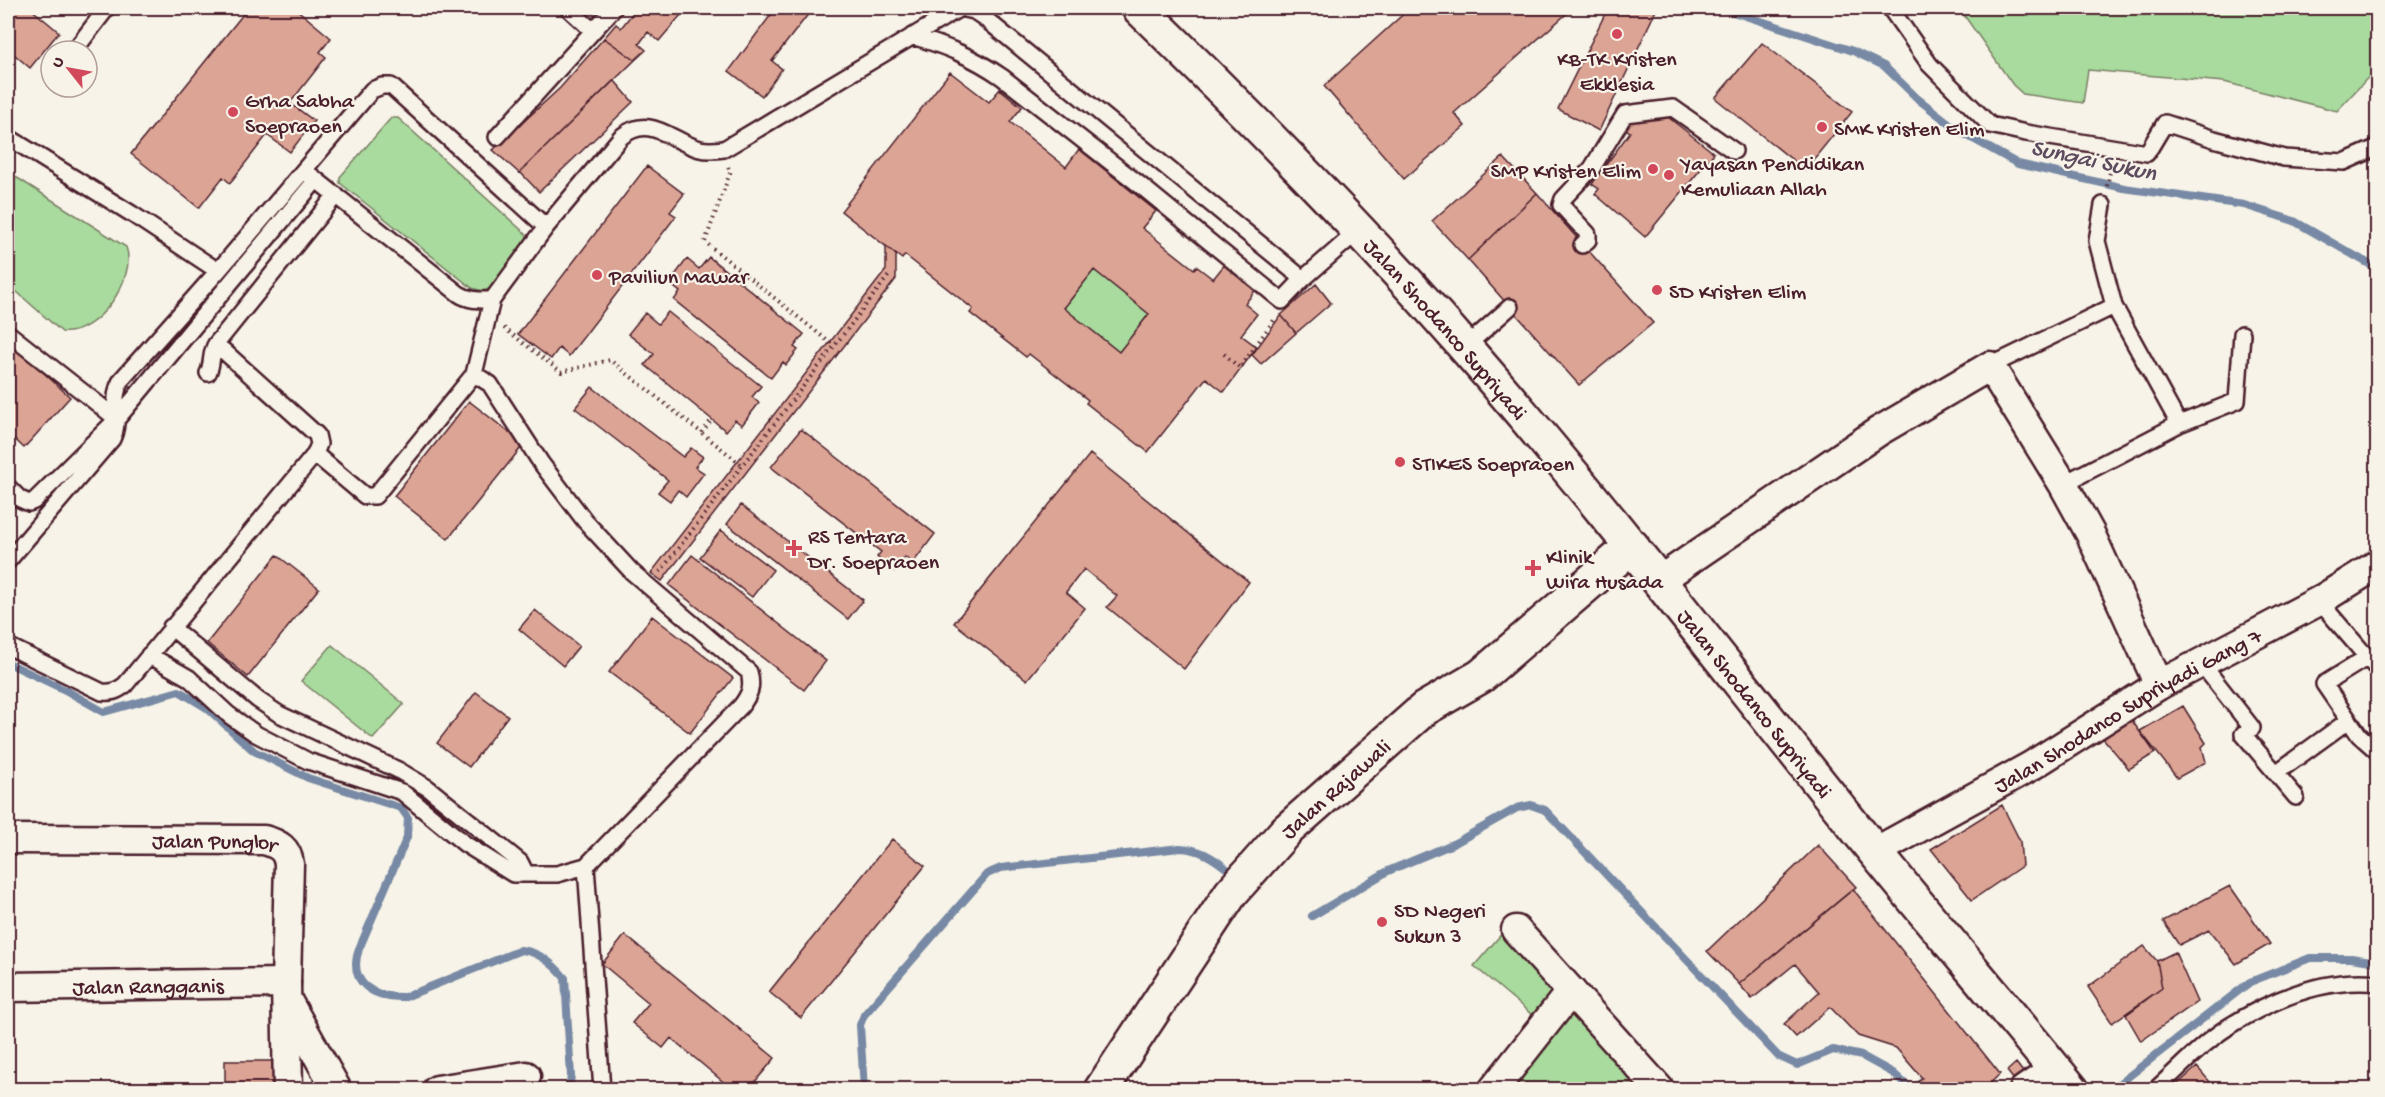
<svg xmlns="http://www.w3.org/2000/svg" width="2385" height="1097" font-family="'Gochi Hand',sans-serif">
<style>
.green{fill:#a8db9d;stroke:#797d64;stroke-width:1.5}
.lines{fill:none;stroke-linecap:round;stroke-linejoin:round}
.stream{stroke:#7789a4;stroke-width:8}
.building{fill:#dca495;stroke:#4a1f2b;stroke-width:1.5;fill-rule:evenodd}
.lane-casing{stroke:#4a1f2b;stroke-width:20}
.street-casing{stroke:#4a1f2b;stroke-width:33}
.secondary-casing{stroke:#4a1f2b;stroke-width:38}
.primary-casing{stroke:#4a1f2b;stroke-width:38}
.path{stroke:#4a1f2b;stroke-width:4;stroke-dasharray:1.5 4.5;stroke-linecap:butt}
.lane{stroke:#f7f3e8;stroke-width:15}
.street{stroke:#f7f3e8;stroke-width:28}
.secondary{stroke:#f7f3e8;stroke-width:33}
.primary{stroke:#f7f3e8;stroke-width:33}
.poi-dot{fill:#d1495b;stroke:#f7f3e8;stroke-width:2}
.labels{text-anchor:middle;stroke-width:4.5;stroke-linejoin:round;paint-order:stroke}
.poi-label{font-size:22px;fill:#4a1f2b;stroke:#f7f3e8;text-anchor:start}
.street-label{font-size:22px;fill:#4a1f2b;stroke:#f7f3e8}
.water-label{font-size:24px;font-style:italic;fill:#5d4b5e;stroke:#f7f3e8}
</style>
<rect width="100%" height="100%" fill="#f7f3e8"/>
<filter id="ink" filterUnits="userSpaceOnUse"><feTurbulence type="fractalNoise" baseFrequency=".0167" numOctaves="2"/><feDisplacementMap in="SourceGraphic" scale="12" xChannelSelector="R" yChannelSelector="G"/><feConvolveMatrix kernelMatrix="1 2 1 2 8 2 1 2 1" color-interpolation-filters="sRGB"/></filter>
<g filter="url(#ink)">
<path class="green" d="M1959,8H2377V68L2337,111L2224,82L2088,70L2083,103L2023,94L2013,85Z
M391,118H398L527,235V241L493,287C485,292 480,291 472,288L340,183V177Z
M8,172L126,247C138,278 96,337 62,332L8,284Z
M1094,270L1149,314L1119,352L1064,308Z
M332,645L404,704L373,739L301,681Z
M1505,930L1555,993L1537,1019L1474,966Z
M1569,1010L1638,1083H1513Z"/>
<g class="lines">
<path class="stream" d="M1721,8L1853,51L1884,66L1918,99L1959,131L2018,164L2124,188L2244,205L2294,221L2378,269
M8,663L67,691L104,712L179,691L207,708L254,751L308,778L401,808L408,818L407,837L359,949C347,984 374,998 405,997L521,950C540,952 553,964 565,978L571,1076L569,1090
M1312,916L1388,871L1455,843L1517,808L1531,805L1545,810L1778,1056L1797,1065L1833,1050L1862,1056L1893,1073L1912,1090
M864,1090L860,1025L864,1015L987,874L1001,868L1180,848C1199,849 1211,856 1226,868
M2111,1090L2250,982L2310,958H2351L2378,962"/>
</g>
<path class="building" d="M8,8H30L59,32L30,68L8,49Z
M248,8H295L331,38L320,52L326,57L290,103L314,121L290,152L267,135L230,183L223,177L199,208L131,154Z
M633,8H687L659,41L648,32L639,44L646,50L635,60L604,38L616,24L621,28L635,10Z
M776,8H813L772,61L782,69L762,96L729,71Z
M1410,8H1573L1454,113L1465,126L1404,179L1324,86Z
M1608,8H1657L1599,131L1558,109Z
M604,38L635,60L519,173L493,150L560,88Z
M1762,43L1852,112L1805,170L1715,98Z
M950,72L989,102L1000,89L1022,107L1010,122L1066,167L1079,149L1156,211L1142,228L1194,269L1196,266L1213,279L1225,264L1257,288L1245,304L1257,314L1241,335L1257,347L1224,392L1206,378L1148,452L1086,403L1088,400L1029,354L1026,357L970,313L973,309L905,255L902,259L841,211ZM1094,270L1149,314L1119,352L1064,308Z
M614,80L633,102L539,192L520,172Z
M1664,114L1714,153L1645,237L1595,194L1599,189L1592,184L1630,132L1624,128L1636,117Z
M1503,157L1537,193L1468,260L1432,221Z
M647,166L684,194L670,212L676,216L569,356L559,348L551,359L518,334Z
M1537,193L1653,323L1579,385L1468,260Z
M886,246L896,255V279L662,581L651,573L886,270Z
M709,257L804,334L794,347L798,350L786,365L783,362L771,378L674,300L680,292L669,283L687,259L699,269Z
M1316,284L1331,303L1296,333L1281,315Z
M668,312L761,386L752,397L759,403L742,425L735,420L726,431L645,365L654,354L628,334L645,313L658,324Z
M1281,315L1296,333L1261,364L1252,355Z
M8,340L70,397L24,448L8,433Z
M592,387L683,457L691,448L703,457L695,467L704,473L686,497L678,490L670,501L658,492L668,480L575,408Z
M469,401L524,444L448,539L394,496Z
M801,429L935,534L913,563L905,557L895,571L877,557L881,552L771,467Z
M1090,454L1249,582L1184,669L1107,607L1117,596L1084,569L1066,592L1085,608L1027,680L954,623Z
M741,505L863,600L848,619L727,524Z
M721,530L773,570L752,597L700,557Z
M277,555L319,588L248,677L207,643Z
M692,555L826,661L804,690L669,585Z
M535,610L579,646L563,666L519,629Z
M652,616L733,678L690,733L609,672Z
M476,692L508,716L469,767L437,743Z
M2183,706L2206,743L2202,747L2206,762L2177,778L2140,731Z
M2130,718L2155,753L2129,769L2102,737Z
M2002,805L2020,841L2022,866L1972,900L1931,849Z
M892,839L925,866L801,1018L769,992Z
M1818,845L1856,887L1739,984L1707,951Z
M2230,886L2270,944L2236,964L2209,930L2179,945L2163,921Z
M1853,889L2000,1074L1983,1090H1929L1916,1083L1922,1078L1896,1048L1858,1036L1830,1007L1796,1037L1784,1024L1819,992L1795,964L1752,999L1739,984Z
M625,935L775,1058L748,1090H733L671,1038L663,1048L632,1023L649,1003L602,964Z
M2144,946L2157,961L2162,988L2112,1023L2088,987Z
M2175,952L2197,1002L2141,1041L2126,1015L2162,988L2157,961Z
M225,1061H276L277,1090H225Z
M2016,1063L2023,1072L2014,1080L2007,1071Z
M2197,1067L2217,1090H2171Z"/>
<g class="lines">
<defs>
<path id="lane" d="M568,8L593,31
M1890,8L1930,65L1990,125L2026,133L2147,153L2165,123L2214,139L2284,158L2344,162L2378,147
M912,36C946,46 973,57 1002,77L1140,185L1282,301L1303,279L1359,230
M74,51L107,8
M8,137L132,214L218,271
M497,137L614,8
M304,170L459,294C470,301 480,300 492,300L546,227L621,137C650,113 671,141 700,149C708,151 716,150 724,149L960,8L974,11L983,17L1303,279
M2103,205L2097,241L2114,306L2179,424
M1582,245L1588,240V234L1561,205L1563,199L1592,168L1625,114L1673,108L1734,151
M8,333L117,419
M216,344L317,435L319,444L315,454
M1465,347L1510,307
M1990,366L2114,306
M208,373C213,364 210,353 216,344L336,195
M474,374L492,300
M2063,484L2179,424L2237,401L2242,334
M8,487L20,499L29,503L34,501L117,419L316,180
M8,561L112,439C122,419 109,399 122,379L218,271L372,90L382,86H391L546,227
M2319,601L2378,670
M171,627L258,700L279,714L398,770L428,788L520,862L526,874
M8,646L102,692C112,693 117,691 125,685L315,454L365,496H375L474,374L490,384L541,463L585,521L632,572L749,672C753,687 750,694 741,706L586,866
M149,655L189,678L229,715L256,734L308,761L402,792L465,844L513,874H557L586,866L602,1090
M2366,658L2324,684L2359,735L2378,752
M2201,663L2252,728L2243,734L2296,797
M2276,773L2349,720
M2155,1090C2178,1070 2200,1045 2225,1029C2270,1000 2323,977 2378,983"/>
<g id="street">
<path d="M1660,580L1879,431L1990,366L2063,484L2090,533L2159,685"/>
<path id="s1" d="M8,839L264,840C279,844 287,849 289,864L286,983L288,1090"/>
<path id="s2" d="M1875,852L2031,766L2159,685L2319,601L2378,564"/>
<path d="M1516,930L1660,1090"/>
<path id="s3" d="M8,987L286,983"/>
<path d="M288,1002L337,1090"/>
<path d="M437,1090L526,1076"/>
<path d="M1493,1090L1571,991"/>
<path d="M2024,1090L2055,1069"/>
</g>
<g id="secondary">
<path id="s4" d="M1101,1090L1231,893L1286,831L1424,709L1481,676L1632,546"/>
</g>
<g id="primary">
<path id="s5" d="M1139,8C1250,116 1360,227 1462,344C1606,508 1737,682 1875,852C1940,932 2007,1010 2072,1090"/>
</g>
</defs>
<use href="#lane" class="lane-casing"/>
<use href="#street" class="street-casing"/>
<use href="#secondary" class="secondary-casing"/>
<use href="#primary" class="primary-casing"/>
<path class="path" d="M728,167L730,173L705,242L834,346
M2107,186L2111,167
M504,328L561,372L610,360L742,465
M1224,354L1240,368L1276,317
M702,433L712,419
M660,572L890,274"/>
<use href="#lane" class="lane"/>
<use href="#street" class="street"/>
<use href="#secondary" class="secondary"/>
<use href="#primary" class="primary"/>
</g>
</g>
<g class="poi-dot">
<circle cx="1617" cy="34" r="6"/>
<circle cx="233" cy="112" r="6"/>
<circle cx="1822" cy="127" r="6"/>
<circle cx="1653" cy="169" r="6"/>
<circle cx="1669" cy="175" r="6"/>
<circle cx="597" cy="275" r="6"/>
<circle cx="1657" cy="290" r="6"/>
<circle cx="1400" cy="462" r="6"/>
<path d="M791 539h6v6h6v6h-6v6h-6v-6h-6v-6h6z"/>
<path d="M1530 559h6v6h6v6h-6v6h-6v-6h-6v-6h6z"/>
<circle cx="1382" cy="922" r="6"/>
</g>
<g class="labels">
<g class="poi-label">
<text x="1617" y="65" text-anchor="middle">KB-TK Kristen<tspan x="1617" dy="25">Ekklesia</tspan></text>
<text x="245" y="107">Grha Sabha<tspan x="245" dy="25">Soepraoen</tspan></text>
<text x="1834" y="135">SMK Kristen Elim</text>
<text x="1681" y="170">Yayasan Pendidikan<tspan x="1681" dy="25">Kemuliaan Allah</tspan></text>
<text x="1641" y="177" text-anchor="end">SMP Kristen Elim</text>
<text x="609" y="283">Paviliun Mawar</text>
<text x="1669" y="298">SD Kristen Elim</text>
<text x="1412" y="470">STIKES Soepraoen</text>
<text x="808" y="543">RS Tentara<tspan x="808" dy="25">Dr. Soepraoen</tspan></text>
<text x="1546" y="563">Klinik<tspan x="1546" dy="25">Wira Husada</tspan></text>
<text x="1394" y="917">SD Negeri<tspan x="1394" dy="25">Sukun 3</tspan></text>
</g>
<g class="street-label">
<text dy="8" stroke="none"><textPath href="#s5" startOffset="444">Jalan Shodanco Supriyadi</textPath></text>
<text dy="8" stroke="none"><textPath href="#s5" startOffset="930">Jalan Shodanco Supriyadi</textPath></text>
<text dy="8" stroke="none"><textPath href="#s2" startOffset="290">Jalan Shodanco Supriyadi Gang 7</textPath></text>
<text dy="8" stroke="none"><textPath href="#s4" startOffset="384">Jalan Rajawali</textPath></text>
<text dy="8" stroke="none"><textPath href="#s1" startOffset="207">Jalan Punglor</textPath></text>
<text dy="8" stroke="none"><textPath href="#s3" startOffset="140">Jalan Rangganis</textPath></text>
</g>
<g class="water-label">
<text transform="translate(2094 159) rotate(12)" y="8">Sungai Sukun</text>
</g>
</g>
<rect width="2385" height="1097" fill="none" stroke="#f7f3e8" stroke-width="30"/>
<rect x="15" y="15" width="2355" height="1067" fill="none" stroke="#4a1f2b" stroke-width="2" filter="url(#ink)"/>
<g transform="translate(69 69) rotate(301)"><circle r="28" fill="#f7f3e8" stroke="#b29e9c" stroke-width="1.5"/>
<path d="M0-4.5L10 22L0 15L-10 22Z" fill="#d1495b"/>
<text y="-9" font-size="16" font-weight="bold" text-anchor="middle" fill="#4a1f2b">U</text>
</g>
</svg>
